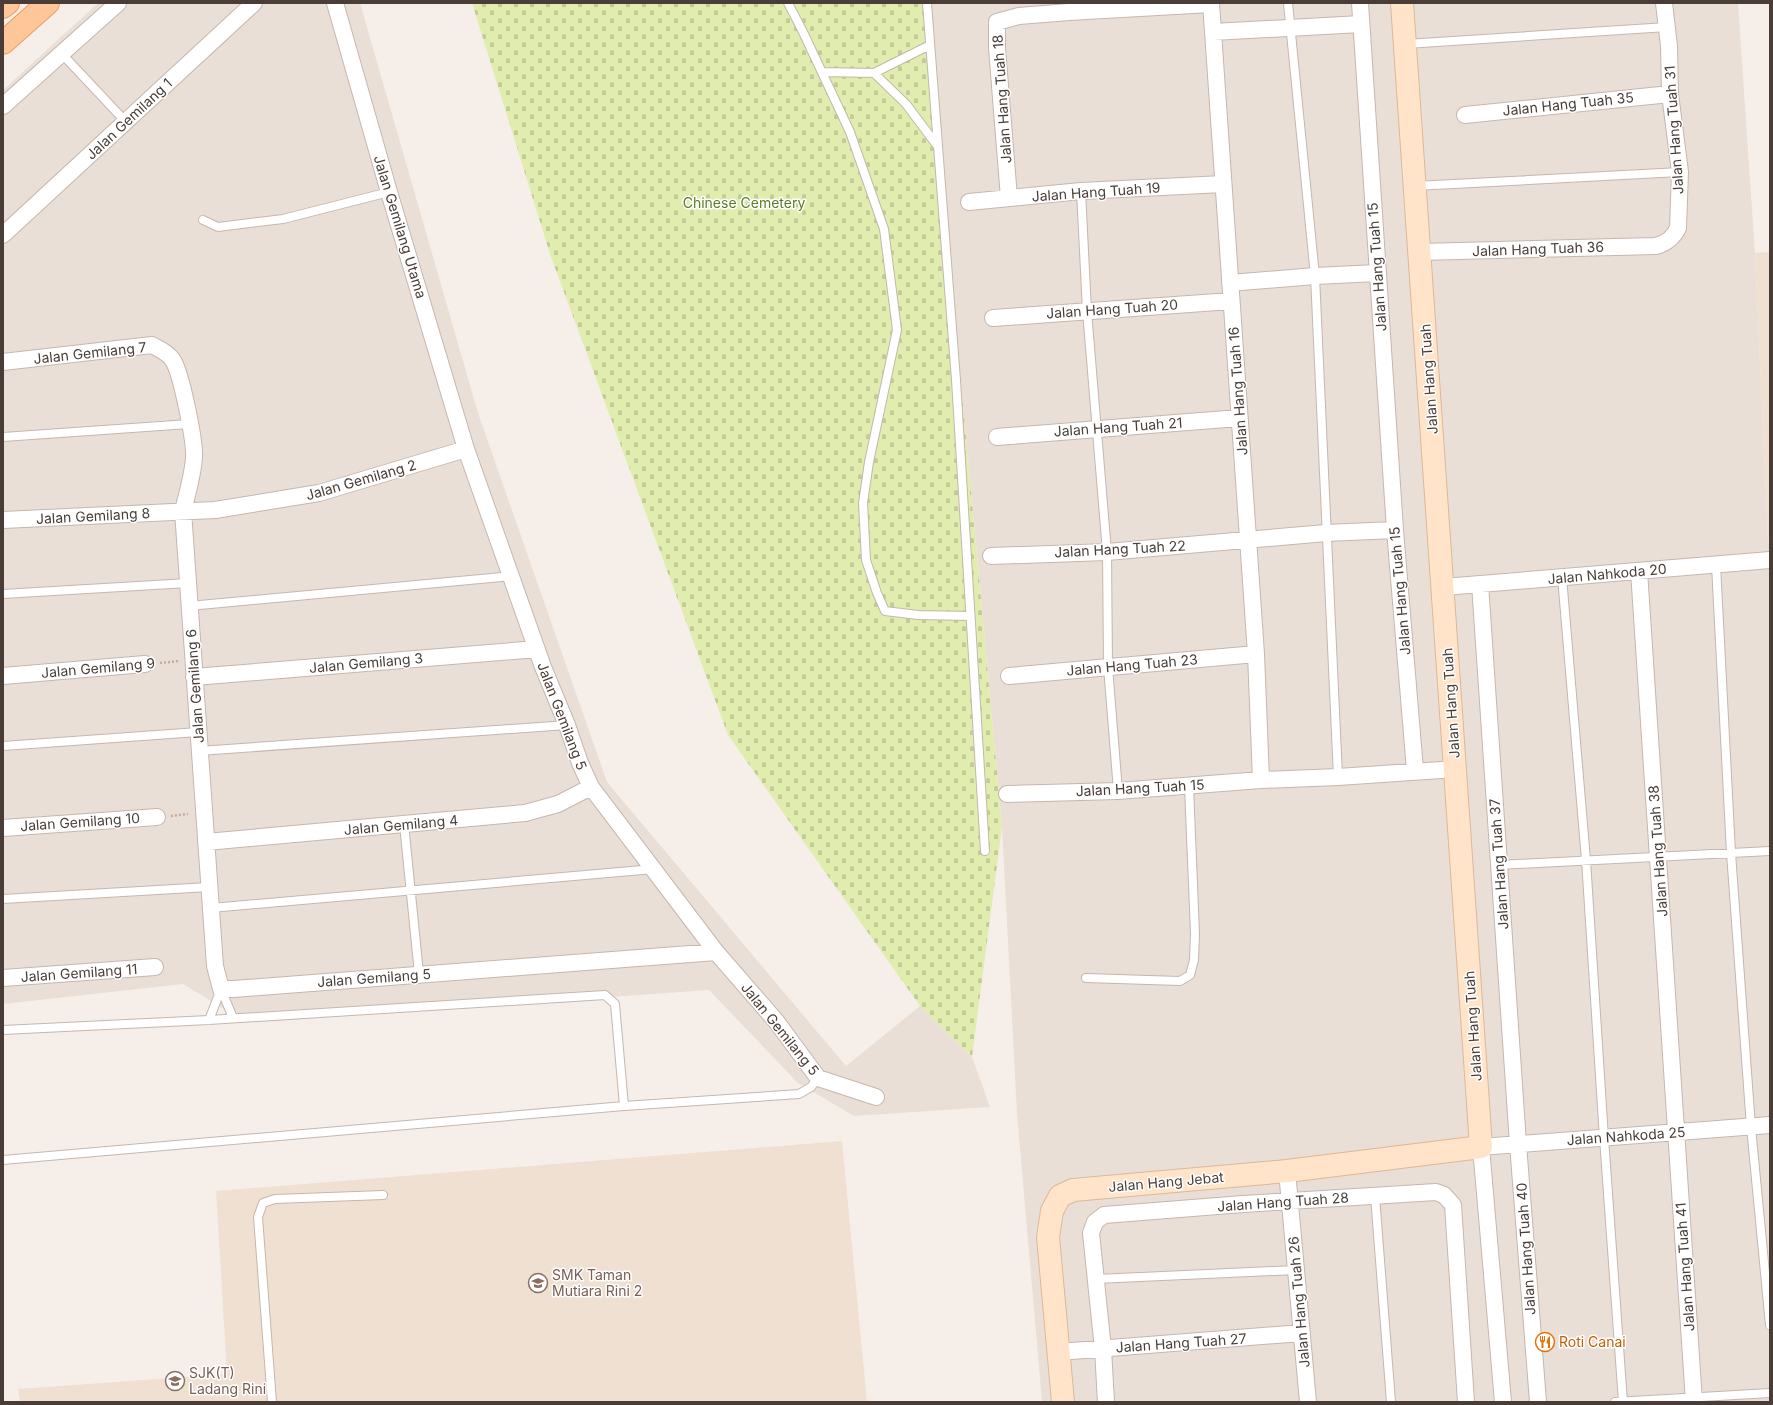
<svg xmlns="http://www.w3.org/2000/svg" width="1773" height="1405" font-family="Inter,sans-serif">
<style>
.residential{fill:#eadfd7}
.education{fill:#f0e0d2}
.cemetery{fill:url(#cemetery-stones)}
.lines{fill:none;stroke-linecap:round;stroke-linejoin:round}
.lane-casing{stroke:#c5b7ae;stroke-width:10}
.street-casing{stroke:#c5b7ae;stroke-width:18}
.secondary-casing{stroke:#dcb898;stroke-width:24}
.primary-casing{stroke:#ee9d5f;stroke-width:24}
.path{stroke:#c5ab9b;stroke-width:2.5;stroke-dasharray:2 2;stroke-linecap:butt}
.lane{stroke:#fff;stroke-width:8}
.street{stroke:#fff;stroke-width:16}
.secondary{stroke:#ffe4ca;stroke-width:22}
.primary{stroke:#ffc799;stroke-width:22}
.labels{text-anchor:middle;stroke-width:3;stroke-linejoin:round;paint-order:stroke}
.street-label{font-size:14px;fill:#4a3d37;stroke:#fff}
.park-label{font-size:14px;fill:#5c7c23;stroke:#fff}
.education-label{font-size:14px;fill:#785e54;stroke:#fff;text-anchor:start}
.food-label{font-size:14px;fill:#c56008;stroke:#fff;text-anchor:start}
</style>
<defs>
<pattern id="cemetery-stones" width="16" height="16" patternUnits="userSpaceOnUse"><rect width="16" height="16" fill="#e1edaf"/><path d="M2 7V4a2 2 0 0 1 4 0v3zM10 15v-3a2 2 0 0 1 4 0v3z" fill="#c3cc97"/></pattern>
</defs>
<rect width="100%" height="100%" fill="#f6efe9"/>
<path class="residential" d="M98,3H360L478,413L607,782L846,1066L920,1006L972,1057L990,1107L854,1116L798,1083L709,990L271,1021L237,1017L183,984L3,1004V90Z
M926,3H1738L1755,253L1768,539L1770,544V1402H1042L1017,1114L1002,827Z"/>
<path class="education" d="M1770,252V539H1768L1755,253Z
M842,1141L867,1402H20L18,1389L227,1374L216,1191Z"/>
<path class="cemetery" d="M472,3H926L1002,827L972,1057L920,1006L728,735L551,257Z"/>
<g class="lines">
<defs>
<path id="lane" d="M788,3L803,32L850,132L884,229L897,330L869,462L863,503L866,560L877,593L885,611L918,615L970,616
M927,3L956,380L985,851
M1288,3L1315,276L1338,777
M1406,44L1667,27
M62,54L126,122
M822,72L874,73L930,45
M874,73L906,104L936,144
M1415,186L1680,172
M1081,191L1087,311L1107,552L1108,667L1118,791
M203,220L218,227L283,219L389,192
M3,437L189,424
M1716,565L1731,853L1751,1127L1770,1325
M1562,577L1586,860L1604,1138L1623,1402
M3,594L188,583
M189,606L512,576
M3,746L198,732
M199,751L567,725
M404,824L419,974
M1499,865L1770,851
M3,899L209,887
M211,908L654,869
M1086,978L1180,981L1190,975L1194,960L1195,934L1189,786
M209,1020L221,989L233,1018
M3,1030L209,1020L605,995L615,1004L624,1106
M3,1160L624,1106L799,1094L811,1087L818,1078
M1375,1196L1391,1402
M1096,1279L1297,1270
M272,1402L258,1217L263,1203L275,1199L383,1195
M1615,1402L1770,1393"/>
<path id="street" d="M335,3L389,192L466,449L543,667L567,725L580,763L591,787L716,952L776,1021L818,1078L876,1097
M1211,3L1256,654L1261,780
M1360,3L1395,530L1415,770
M1213,32L1361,24
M3,106L118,3
M1465,115L1670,94
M1009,198L997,48V22L1019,16L1069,12L1211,4
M969,202L1081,191L1223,184
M3,235L254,3
M1420,252L1656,246C1667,243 1673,238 1678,228L1680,172L1670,94L1669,46L1664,3
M1230,283L1315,276L1377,273
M993,318L1231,301
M3,362L152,345C159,349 167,352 172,359C181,370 195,442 194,457C193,475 187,494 183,511L215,966L221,989H234L716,952
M997,437L1239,418
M3,520L215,510L319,493L466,449
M991,556L1107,552L1326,533L1395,530
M1639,571L1694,1402
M1480,584L1518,1144L1538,1402
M1444,587L1770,560
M3,676L145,664
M1009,676L1256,654
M194,677L537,649
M1007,794L1118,791L1261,780L1338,777L1456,769
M3,828L157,817
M206,842L525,813L558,804L591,787
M3,978L155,967
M1287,1171L1308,1402
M1059,1352L1302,1333
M1106,1402L1103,1349L1091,1233L1095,1222L1104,1215L1243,1204L1436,1192L1444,1195L1453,1205L1466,1402
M1503,1402L1481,1147L1770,1125"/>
<path id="secondary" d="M1063,1402L1048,1237L1052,1211L1060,1196L1073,1190L1287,1171L1481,1147L1402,3"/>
<path id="primary" d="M3,7L8,3
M3,43L48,3"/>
</defs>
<use href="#lane" class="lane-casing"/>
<use href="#street" class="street-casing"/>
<use href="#secondary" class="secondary-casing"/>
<use href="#primary" class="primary-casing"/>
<path class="path" d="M160,663L179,661
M171,816L188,814"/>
<use href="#lane" class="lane"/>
<use href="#street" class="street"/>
<use href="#secondary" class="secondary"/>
<use href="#primary" class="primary"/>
</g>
<defs>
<symbol id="school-ring" viewBox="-11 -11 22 22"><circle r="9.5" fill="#fff" stroke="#8d6e63" stroke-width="1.5"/><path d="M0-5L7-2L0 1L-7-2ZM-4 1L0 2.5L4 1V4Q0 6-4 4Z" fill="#8d6e63"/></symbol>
<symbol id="restaurant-ring" viewBox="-11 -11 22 22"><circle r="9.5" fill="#fff" stroke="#e8710a" stroke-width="1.5"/><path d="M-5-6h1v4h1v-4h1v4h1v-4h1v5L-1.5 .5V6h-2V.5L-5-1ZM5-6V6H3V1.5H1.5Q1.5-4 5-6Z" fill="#e8710a"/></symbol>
</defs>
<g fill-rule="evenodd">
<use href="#school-ring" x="527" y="1272" width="22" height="22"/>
<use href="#restaurant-ring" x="1534" y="1331" width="22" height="22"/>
<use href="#school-ring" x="164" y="1370" width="22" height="22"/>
</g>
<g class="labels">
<g class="street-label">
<text transform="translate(1002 99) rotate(-94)" y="5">Jalan Hang Tuah 18</text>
<text transform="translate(1568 104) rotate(-6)" y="5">Jalan Hang Tuah 35</text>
<text transform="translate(129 119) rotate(-43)" y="5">Jalan Gemilang 1</text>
<text transform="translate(1674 130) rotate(-94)" y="5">Jalan Hang Tuah 31</text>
<text transform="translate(1096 192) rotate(-4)" y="5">Jalan Hang Tuah 19</text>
<text transform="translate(400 227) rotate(73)" y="5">Jalan Gemilang Utama</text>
<text transform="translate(1538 249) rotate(-2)" y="5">Jalan Hang Tuah 36</text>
<text transform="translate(1377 267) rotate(-94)" y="5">Jalan Hang Tuah 15</text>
<text transform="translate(1112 309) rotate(-4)" y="5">Jalan Hang Tuah 20</text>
<text transform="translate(90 353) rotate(-6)" y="5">Jalan Gemilang 7</text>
<text transform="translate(1429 379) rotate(-94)" y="5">Jalan Hang Tuah</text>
<text transform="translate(1238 391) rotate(-94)" y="5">Jalan Hang Tuah 16</text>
<text transform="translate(1118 427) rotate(-4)" y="5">Jalan Hang Tuah 21</text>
<text transform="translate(361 480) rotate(-16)" y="5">Jalan Gemilang 2</text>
<text transform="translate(93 516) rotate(-3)" y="5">Jalan Gemilang 8</text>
<text transform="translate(1120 549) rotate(-3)" y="5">Jalan Hang Tuah 22</text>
<text transform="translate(1607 574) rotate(-5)" y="5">Jalan Nahkoda 20</text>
<text transform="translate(1400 591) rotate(-95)" y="5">Jalan Hang Tuah 15</text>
<text transform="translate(366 663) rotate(-5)" y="5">Jalan Gemilang 3</text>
<text transform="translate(1132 665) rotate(-5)" y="5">Jalan Hang Tuah 23</text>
<text transform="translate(98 668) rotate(-5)" y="5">Jalan Gemilang 9</text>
<text transform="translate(195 686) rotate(-94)" y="5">Jalan Gemilang 6</text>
<text transform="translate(1451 703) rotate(-94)" y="5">Jalan Hang Tuah</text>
<text transform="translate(562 716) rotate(69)" y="5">Jalan Gemilang 5</text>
<text transform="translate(1140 788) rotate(-3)" y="5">Jalan Hang Tuah 15</text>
<text transform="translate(80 822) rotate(-4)" y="5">Jalan Gemilang 10</text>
<text transform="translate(401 825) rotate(-5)" y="5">Jalan Gemilang 4</text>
<text transform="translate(1658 851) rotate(-94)" y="5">Jalan Hang Tuah 38</text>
<text transform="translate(1499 864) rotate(-94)" y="5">Jalan Hang Tuah 37</text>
<text transform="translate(79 973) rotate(-4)" y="5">Jalan Gemilang 11</text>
<text transform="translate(374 978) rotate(-4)" y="5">Jalan Gemilang 5</text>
<text transform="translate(1473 1026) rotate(-94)" y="5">Jalan Hang Tuah</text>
<text transform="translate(780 1029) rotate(51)" y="5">Jalan Gemilang 5</text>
<text transform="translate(1626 1136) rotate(-4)" y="5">Jalan Nahkoda 25</text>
<text transform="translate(1166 1182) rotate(-5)" y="5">Jalan Hang Jebat</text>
<text transform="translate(1283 1202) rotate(-4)" y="5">Jalan Hang Tuah 28</text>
<text transform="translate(1526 1249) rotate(-94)" y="5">Jalan Hang Tuah 40</text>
<text transform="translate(1685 1267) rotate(-94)" y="5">Jalan Hang Tuah 41</text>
<text transform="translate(1299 1302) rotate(-95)" y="5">Jalan Hang Tuah 26</text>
<text transform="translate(1181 1343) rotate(-4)" y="5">Jalan Hang Tuah 27</text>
</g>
<g class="park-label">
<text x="744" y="208">Chinese Cemetery</text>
</g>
<g class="education-label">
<text x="552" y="1280">SMK Taman<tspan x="552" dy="16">Mutiara Rini 2</tspan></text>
<text x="189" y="1378">SJK(T)<tspan x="189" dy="16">Ladang Rini</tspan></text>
</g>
<g class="food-label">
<text x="1559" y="1347">Roti Canai</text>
</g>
</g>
<rect width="1773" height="1405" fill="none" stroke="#4a3d37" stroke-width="8"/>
</svg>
